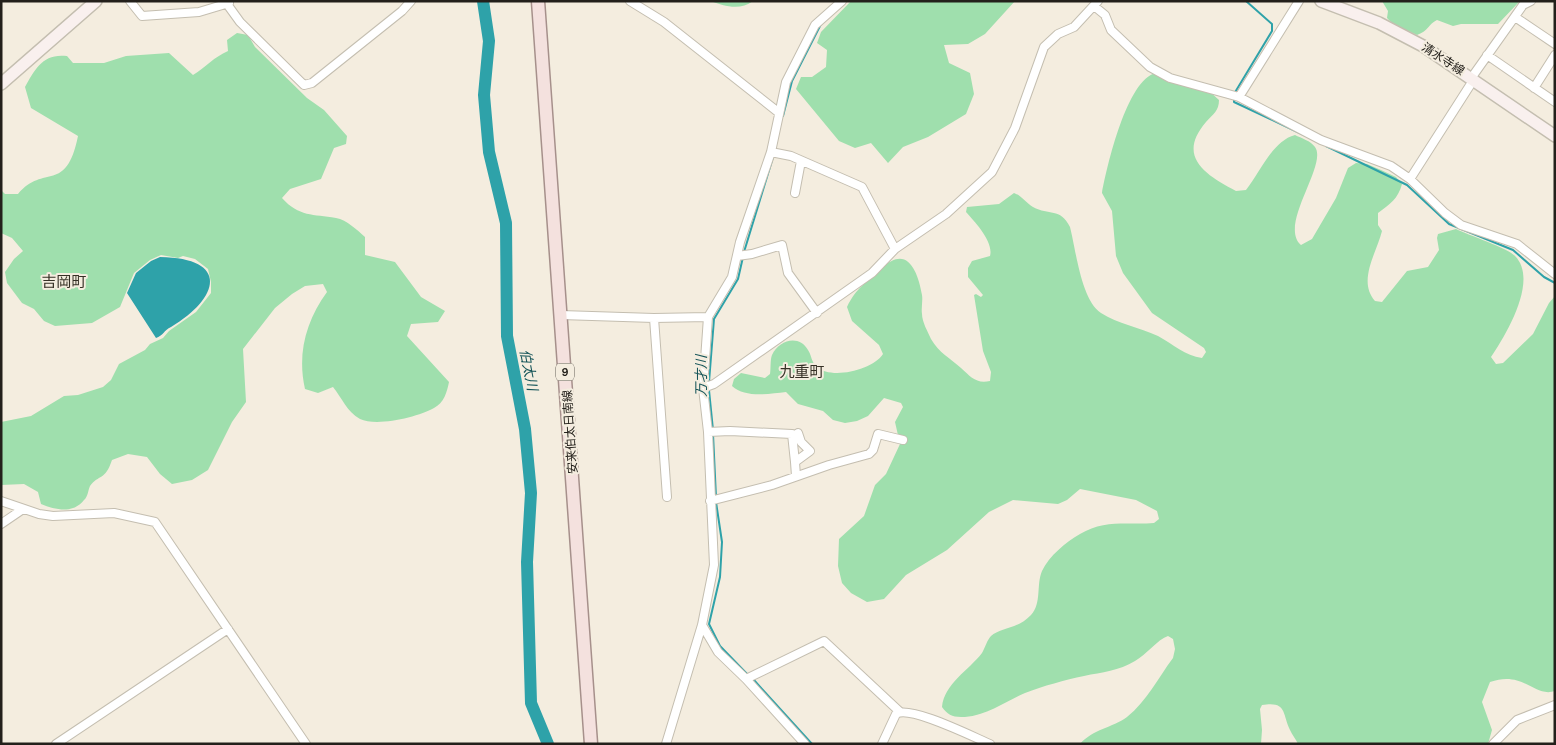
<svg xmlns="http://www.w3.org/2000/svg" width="1556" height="745" font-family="'DM Sans','Noto Sans JP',sans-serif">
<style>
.green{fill:#9fdfad}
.water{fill:#2ea2a9}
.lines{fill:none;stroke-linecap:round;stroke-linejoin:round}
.stream{stroke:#2ea2a9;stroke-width:2}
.river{stroke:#2ea2a9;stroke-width:12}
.street-casing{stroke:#c4beb0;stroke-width:10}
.secondary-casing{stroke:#c4beb0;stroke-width:14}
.primary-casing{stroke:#a6908b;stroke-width:15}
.street{stroke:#fff;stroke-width:8}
.secondary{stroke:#f9f0ee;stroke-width:11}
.primary{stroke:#f4e1de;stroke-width:12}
.labels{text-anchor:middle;stroke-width:4;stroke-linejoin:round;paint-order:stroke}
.shield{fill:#f4eddf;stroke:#625e56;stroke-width:1}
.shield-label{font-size:11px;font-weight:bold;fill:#23201b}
.street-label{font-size:12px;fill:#23201b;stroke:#f4eddf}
.water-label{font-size:14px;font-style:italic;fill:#165559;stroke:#f4eddf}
.quarter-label{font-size:15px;fill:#353025;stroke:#f4eddf}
</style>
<rect width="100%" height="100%" fill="#f4eddf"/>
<path class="green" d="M710,1H753C740,11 724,6 710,1Z
M851,1H1015L985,34L968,44L944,45L949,63L970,73L974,94L966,114L928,137L903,147L888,163L871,143L855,148L839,141L796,89L801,77H812L826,67L827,50L817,43L821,32Z
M1382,1H1520L1498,24H1461L1453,26L1437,20C1428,24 1429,31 1417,35L1393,24L1387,18L1388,11Z
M237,33L248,35L255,47L307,98L324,110L347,136L346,144L334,148L321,179L290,189L282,198C299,217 313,214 336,218C347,220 357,230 365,237V255L395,262L421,297L445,311L438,322L411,324L407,336L449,382C447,392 444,403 434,408C418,417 377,427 360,419C347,412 342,398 333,387L318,393L305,389C297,354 306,321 327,292L323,284L305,286L292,294L275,308L243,349L246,402L232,422L208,470L192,480L172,484L160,474L147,457L128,454L112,460C105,481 99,474 90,486C88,490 88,497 84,500C73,514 56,510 41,504L38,492L24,484L1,485V422L31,416L64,396L78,395L103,387L111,380L119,364L145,350L150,344L163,338L169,331L196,312L211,293V282L208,269L195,259L183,256L178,258L161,255L150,260L134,273L120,307L92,323L55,326L44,321L34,309L22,303L7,283L5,272L14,259L23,251L12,238L1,233V190L5,194H18C44,163 66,195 78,136L31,108L25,87C35,69 43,53 67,56L73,63H104L126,56L169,53L193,75C206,67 214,57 228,51L227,40Z
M1156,73L1181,85L1209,91L1219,100C1219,111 1213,114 1206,122C1176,157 1206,175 1236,191L1246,190C1260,173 1272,141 1295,135C1301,138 1311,141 1315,147C1328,165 1278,225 1301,245L1312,239L1336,198L1348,168L1356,163L1367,164L1381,170L1396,177L1402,184C1398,199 1390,204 1378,213V225L1382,231C1377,252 1357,281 1375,301L1382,302L1407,271L1428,267L1439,250L1437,238L1438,234L1456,229C1468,235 1508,248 1515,256C1539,280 1506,335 1491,357L1496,364L1503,363L1533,334L1549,303L1555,296V691C1534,698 1524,670 1490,682L1482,702L1492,730L1488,744H1298C1296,739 1292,735 1290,730C1282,713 1287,701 1262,705L1260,709L1262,730L1261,744H1080C1093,729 1112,728 1127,717C1147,701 1158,678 1173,658L1175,649L1173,639L1168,636C1158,639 1146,655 1135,661C1119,671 1102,672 1084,676C1065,680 1043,686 1025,693C1004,702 985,717 961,717C952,717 947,714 942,707C944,684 969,670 982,653C985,648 987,640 991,636C1000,628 1018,629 1031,615C1042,603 1036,585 1042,571C1049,556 1066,542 1080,534C1104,519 1128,525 1154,523L1159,519L1157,511L1136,500L1080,489L1067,500L1058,504L1013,500L989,512L947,550L906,575L884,599L867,602L851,593L842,583L838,566L839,539L864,516L875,485L886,474L900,444L895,422L903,407L901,403L884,398L868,416L857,421L845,423L833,420L823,411L798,404L786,392C768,394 745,398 732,386L734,379L741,373L765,378L770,374C771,368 770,360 772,355C779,340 799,334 808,350C812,356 811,362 817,367C831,380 873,370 883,354L879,345L852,321L847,307C856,288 867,282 882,268C907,244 918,271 922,295C923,301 921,308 922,314C922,322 928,332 931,339C939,353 950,358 961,368C971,377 976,384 990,381L991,372L983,351L974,295L976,294L981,297L983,295L968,277V268L972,261L990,256C994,242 975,222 966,212L967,207L999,204L1014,193C1022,196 1026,203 1033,207C1049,216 1060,207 1070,227C1076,250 1081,300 1101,313C1118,324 1139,327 1158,336C1173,344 1185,356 1202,358L1206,352L1204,348L1152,313L1123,273L1116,256L1112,211L1102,193C1107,166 1127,79 1156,73Z"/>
<path class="water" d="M160,257C230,258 220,298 171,327C164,330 163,336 156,338L127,293L136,273L151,261Z"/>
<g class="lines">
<path class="stream" d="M1234,94L1272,31V24L1246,1
M1234,98V102L1306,136
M783,116L792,81L821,24
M1326,146L1407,185L1449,224L1513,250L1544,277L1555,283
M744,252L774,154
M709,382L714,319L738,279L743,257
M709,390L713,430
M713,434L716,497
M716,502L722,542L720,577L709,624L720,646L749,676
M753,679L812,744"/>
<path class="river" d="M483,1L489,41L484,95L489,152L506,223L507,336L525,429L531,493L527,562L531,703L548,744"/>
<defs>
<path id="street" d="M130,1L142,16L199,12L229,3
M630,1L664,22L778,112
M227,4L240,22L304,85L312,83L402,11L411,1
M1094,6L1105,15L1111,30L1150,67L1170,78L1239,97L1321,140L1391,166L1410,179L1445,213L1461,225L1517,244L1555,274
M1515,17L1555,44
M1487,55L1555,102
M1472,77L1523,5L1531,1
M1534,88L1555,55
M1239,97L1299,1
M771,152L791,156L862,187L895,249
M1410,179L1474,79
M795,193L801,161
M737,256L752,254L782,245L788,273L817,313
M561,315L654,318L708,317
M654,318L667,497
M703,388L714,384L872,273L895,249L946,214L992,172L1015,128L1044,47L1058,34L1074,27L1098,1
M708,432L730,431L792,434L795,462
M796,476L795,462L810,451L801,442L798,433
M1,501L39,514L53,516L114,513L155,522L306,744
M710,501L772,485L829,465L869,454L873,450L878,434L903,440
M1,524L23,509
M702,625L718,652L746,679L805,744
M746,679L824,641L900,712
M56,744L228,629
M666,744L702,625L714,565L708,432L703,388L708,317L732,277L740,242L771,152L786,82L815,25L842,1
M882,744L896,714C910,705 973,737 990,744
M1493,744L1517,720L1555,705"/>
<path id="secondary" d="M1321,1L1379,23L1423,46L1555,136
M1,84L96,1"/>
<path id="primary" d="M538,1L591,744"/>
</defs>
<use href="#street" class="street-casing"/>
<use href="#secondary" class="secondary-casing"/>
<use href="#primary" class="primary-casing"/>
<use href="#street" class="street"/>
<use href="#secondary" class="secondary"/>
<use href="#primary" class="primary"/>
</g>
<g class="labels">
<rect class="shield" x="556" y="363.5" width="18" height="17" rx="4"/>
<g class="shield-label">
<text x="565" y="376">9</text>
</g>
<g class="street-label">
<text transform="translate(1443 59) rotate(33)" y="4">清水寺線</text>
<text transform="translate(570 432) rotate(-94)" y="4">安来伯太日南線</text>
</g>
<g class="water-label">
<text transform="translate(529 370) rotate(79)" y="5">伯太川</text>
<text transform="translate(701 376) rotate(-90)" y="5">万才川</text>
</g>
<g class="quarter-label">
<text x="64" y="287">吉岡町</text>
<text x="802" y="377">九重町</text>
</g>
</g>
<rect width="1556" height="745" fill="none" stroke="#23201b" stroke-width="5"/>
</svg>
